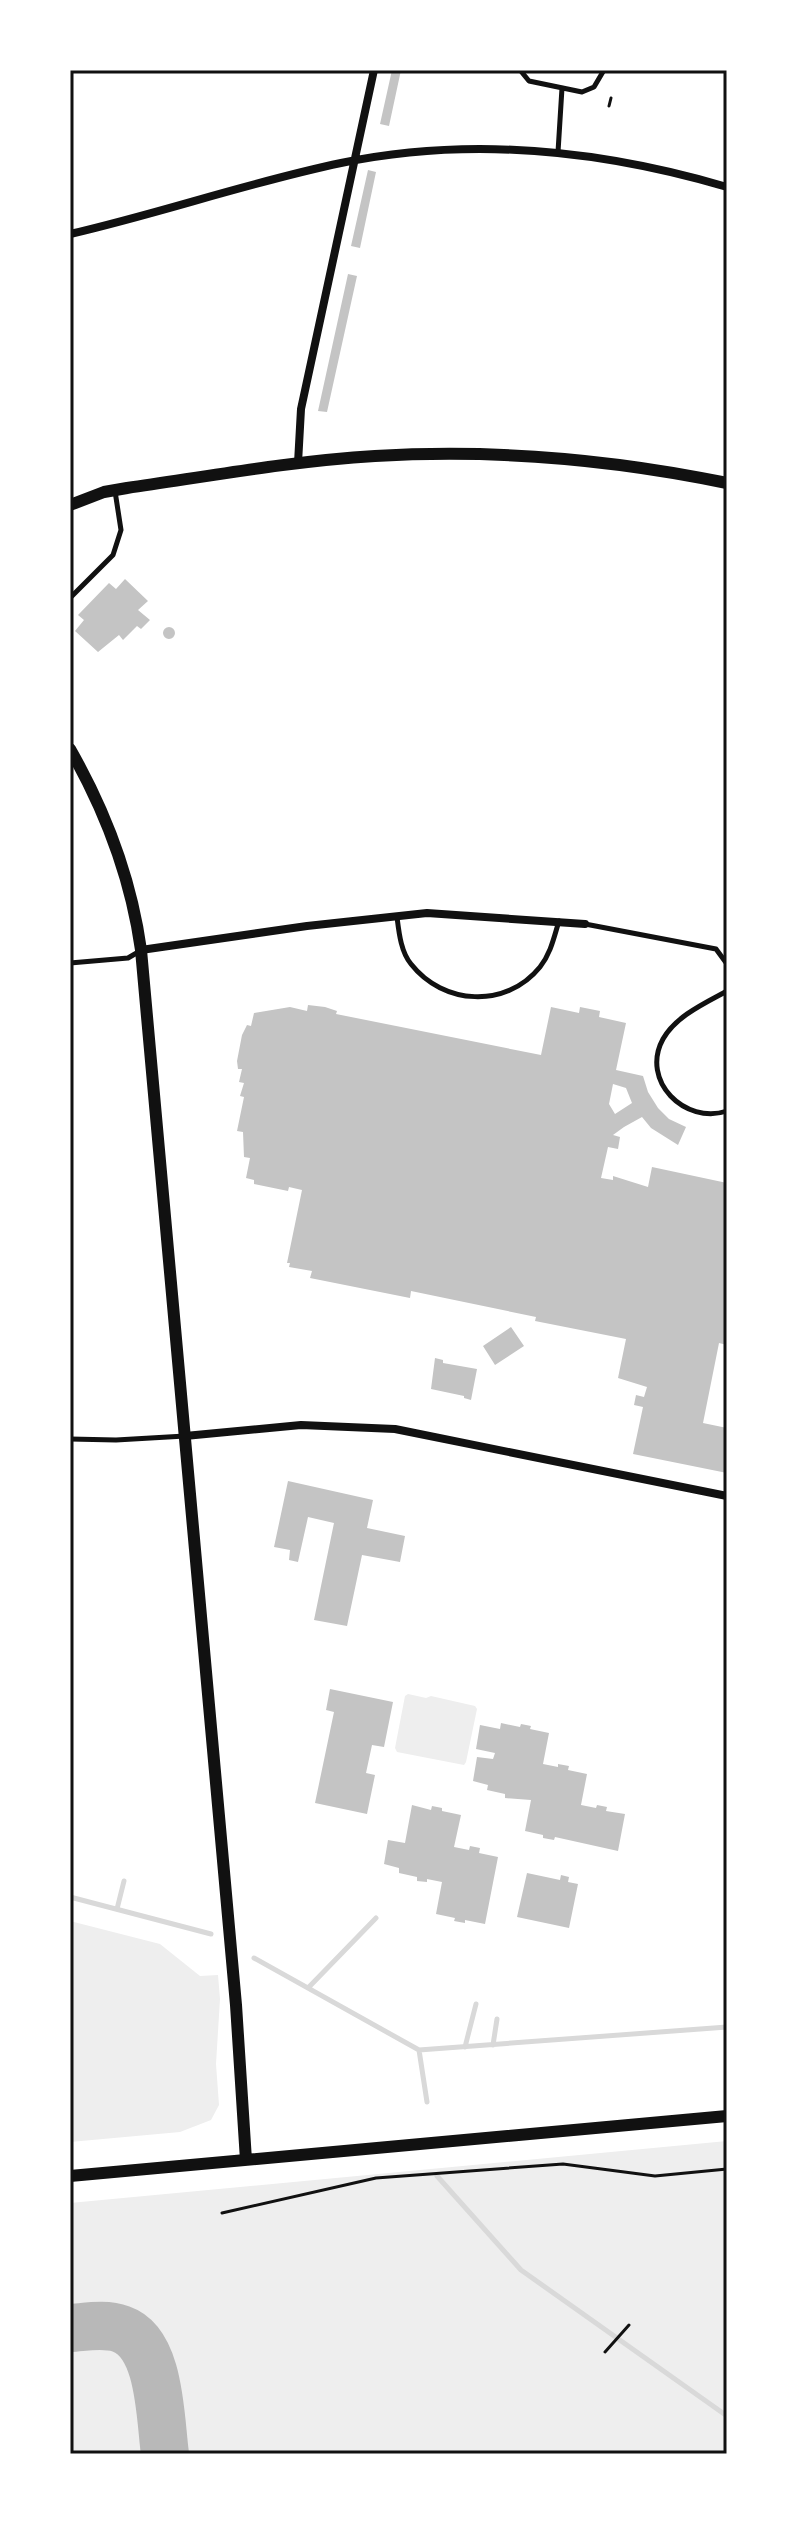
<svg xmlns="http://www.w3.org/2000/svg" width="797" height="2524" font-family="Barlow,sans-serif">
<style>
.green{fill:#eee}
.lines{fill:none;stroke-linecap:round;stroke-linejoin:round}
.stream{stroke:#d9d9d9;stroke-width:5}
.taxiway{stroke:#b8b8b8;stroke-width:48}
.building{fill:#c4c4c4;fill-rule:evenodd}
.path{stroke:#111;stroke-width:3}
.service{stroke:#111;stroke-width:5}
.minor{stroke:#111;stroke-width:8}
.tertiary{stroke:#111;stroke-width:12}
.neatline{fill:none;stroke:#111;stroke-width:3}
</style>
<rect width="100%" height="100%" fill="#fff"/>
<path class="green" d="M408,1694L426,1698L431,1696L475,1706L477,1709L466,1762L464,1765L397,1752L395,1748L405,1696Z
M70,1921L160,1944L200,1976L218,1975L220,1999L216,2064L219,2105L211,2120L180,2132L70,2142Z
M727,2141V2454H70V2203Z"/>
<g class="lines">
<path class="stream" d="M70,1897L211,1934
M117,1909L124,1881
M254,1958L419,2050L727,2027
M308,1988L376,1918
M493,2045L497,2019
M465,2047L476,2004
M419,2050L427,2102
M437,2176L521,2270L727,2416"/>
<path class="taxiway" d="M70,2328C86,2327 105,2323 121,2329C161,2343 160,2418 165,2454"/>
</g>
<path class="building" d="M392,70H401L389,126L380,124Z
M368,170L376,172L360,248L351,246Z
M348,274L357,276L327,412L318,411Z
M125,579L148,601L138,610L150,620L141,629L137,626L123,640L119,635L98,652L75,631L84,620L78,615L109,583L116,589Z
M163 633a6 6 0 1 1 12 0a6 6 0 1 1-12 0Z
M308,1005L325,1007L337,1011L336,1014L541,1055L551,1007L579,1013L580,1007L600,1011L599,1017L626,1023L616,1070L643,1076L648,1092L658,1108L669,1119L686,1127L678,1145L651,1128L642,1117L624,1127L613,1135L620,1137L618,1149L608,1147L601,1178L613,1180V1176L648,1187L652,1167L727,1183V1345L719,1343L703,1423L727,1428V1473L633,1454L643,1407L634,1405L636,1395L644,1397L647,1387L618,1378L626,1339L535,1321L536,1317L411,1291L410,1298L310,1278L312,1271L289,1267L290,1263H287L302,1190L289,1187L288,1191L254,1184V1180L246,1178L250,1158L244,1157L243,1132L237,1131L244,1097L240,1096L244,1083L239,1082L242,1069H238L237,1061L242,1035L247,1025L251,1026L254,1013L290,1007L307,1011ZM613,1084L626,1088L632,1103L615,1114L609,1104Z
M511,1327L524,1346L495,1365L483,1346Z
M435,1358L443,1360V1363L477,1369L471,1400L464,1398V1396L431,1389Z
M288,1481L373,1500L367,1528L405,1536L400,1562L362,1555L347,1626L314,1620L334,1523L308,1517L298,1562L289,1560L290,1550L274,1547Z
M330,1689L393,1702L384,1747L372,1745L366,1773L375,1775L367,1814L315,1803L334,1712L326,1710Z
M501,1723L520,1727L521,1724L531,1726L530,1729L549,1733L543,1764L558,1767V1764L569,1766L568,1770L587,1774L581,1805L596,1808L597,1805L607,1807L606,1811L625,1814L618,1851L555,1837L554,1840L543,1838V1835L525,1831L531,1800L505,1798V1794L487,1790L488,1785L473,1781L477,1757L493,1759L495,1753L476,1749L480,1725L500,1729Z
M412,1805L431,1810L432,1806L442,1808V1811L461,1815L454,1847L469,1850L470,1846L480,1848L479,1853L498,1857L485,1924L465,1920V1923L454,1921L455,1918L436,1914L442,1882L427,1879V1882L417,1881V1877L399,1873V1868L384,1864L388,1840L405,1843Z
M527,1873L560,1880L561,1875L569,1877L568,1882L578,1884L569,1928L517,1917Z"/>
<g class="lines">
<path class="path" d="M609,106L611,98
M222,2213L376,2178L563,2164L655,2176L727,2169
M605,2352L629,2325"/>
<path class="service" d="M520,70L529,81L582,92L594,87L604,70
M558,152L562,88
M70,598L113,555L121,530L115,491
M397,917C399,933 401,952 411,964C443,1005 506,1009 540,967C551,953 554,937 559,921
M585,924L716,949L727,964
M70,963L128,958L140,951
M727,991C705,1003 676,1016 663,1039C640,1081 685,1125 727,1111
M70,1439L116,1440L185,1436"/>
<path class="minor" d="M70,234C161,213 250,182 341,163C471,136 601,150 727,187
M298,463L301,409L374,70
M141,950L307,926L427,913L585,924
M185,1436L301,1425L395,1429L727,1496"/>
<path class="tertiary" d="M70,505L104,492L127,488C210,476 292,461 375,456C493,449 611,459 727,483
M70,749C106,812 131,878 141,950L236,2005L246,2160
M70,2176L727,2116"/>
</g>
<rect width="797" height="2524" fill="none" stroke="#ffffff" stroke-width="144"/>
<rect x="72" y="72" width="653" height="2380" class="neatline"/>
</svg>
